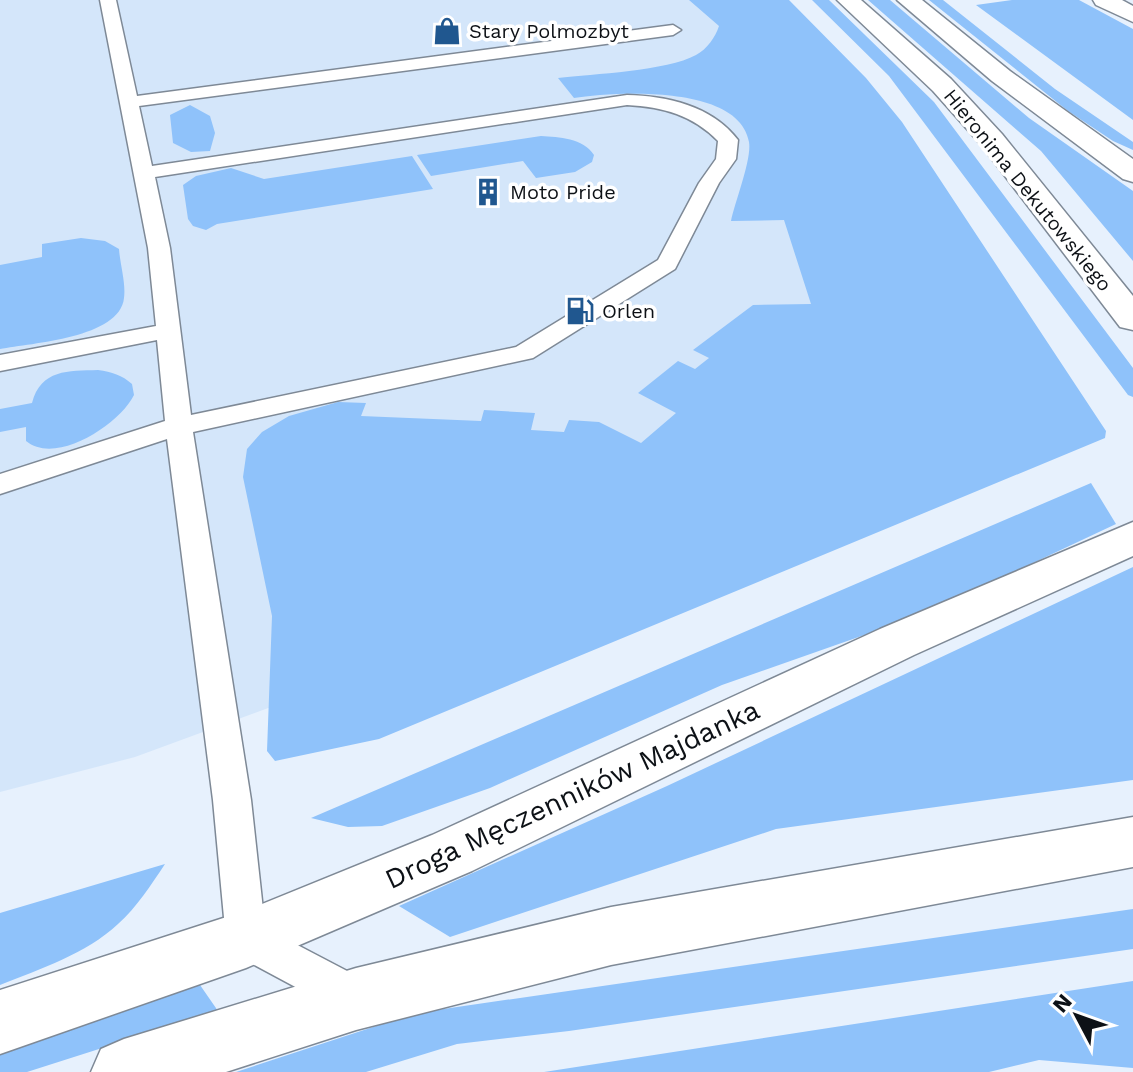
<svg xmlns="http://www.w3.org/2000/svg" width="1133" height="1072" font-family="'Work Sans',sans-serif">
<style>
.built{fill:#d4e6fa}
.green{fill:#8fc2fa}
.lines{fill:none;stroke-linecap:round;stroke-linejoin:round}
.service-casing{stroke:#7e8996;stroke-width:3}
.minor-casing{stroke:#7e8996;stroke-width:3}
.tertiary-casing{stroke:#7e8996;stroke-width:3}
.service{fill:#fff;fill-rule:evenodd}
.minor{fill:#fff;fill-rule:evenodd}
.tertiary{fill:#fff;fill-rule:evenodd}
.labels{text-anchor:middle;stroke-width:7;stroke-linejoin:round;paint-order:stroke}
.far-poi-label{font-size:20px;fill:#0d1116;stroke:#fff;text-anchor:start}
.far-street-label{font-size:20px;fill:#0d1116;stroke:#fff}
.near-street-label{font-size:28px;fill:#0d1116;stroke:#fff}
</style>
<rect width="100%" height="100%" fill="#e7f1fd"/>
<path class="built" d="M0,0H747L1049,421L135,757L0,792Z"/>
<path class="green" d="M689,0H789L866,78L902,122L1106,431L1105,438L379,739L275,761L267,751L272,616L243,477L247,449L262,432L289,416L338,402L366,403L361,416L481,421L484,410L535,413L531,430L564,432L569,420L599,422L641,443L676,413L638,393L678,361L695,369L709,358L693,350L753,305L811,304L784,220L731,221C735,202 752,159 749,142C739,84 615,92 574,98L558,78C593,74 667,71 696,55C707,49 715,38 719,26Z
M812,0H829L934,102L1133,368V397L1128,395L889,76Z
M868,0H890L1029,118L1133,191V261L1041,151Z
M929,0H943L1055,89L1133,142V150L1113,141L1068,111Z
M1012,0H1079L1133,29V120L976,5Z
M190,105L210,116L215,133L210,151L191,152L173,143L170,115Z
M541,136C559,137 583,138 594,155L592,162L575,172L536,178L523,161L431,176L417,155Z
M412,156L433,189L217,224L206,230L193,226L188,219L183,185L196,176L231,168L264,179Z
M81,238L105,241L119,249C120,264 126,283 124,298C120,338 32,343 0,349V265L42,257V244Z
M98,370C112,372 122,375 132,384L134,395C120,424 56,466 26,441V427L0,432V409L32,403C41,369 68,371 98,370Z
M1091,483L1116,524L924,614L722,685L490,788L382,826L348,827L311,818Z
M1133,567V780L776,829L450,937L399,906L667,786Z
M165,864C151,885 137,907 118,924C86,954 40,969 0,985V913Z
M1133,909V949L569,1031L457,1044L366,1072H236L416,1013Z
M1133,981V1068L1039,1060L989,1072H544Z
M200,985L218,1011L27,1072H0V1052Z"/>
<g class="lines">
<defs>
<path id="service" d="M100,0H116L137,96L673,25L681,30L673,35L139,106L152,166L627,95C668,96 712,106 738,140L736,159L719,183L675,269L533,358L193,432L251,800L265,928L370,983L376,998L370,1013L355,1019L232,953L226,939L213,800L167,439L0,494V474L165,421L157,340L0,371V355L156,326L148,248ZM627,105C663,107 693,115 718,141L716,159L699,183L658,260L516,347L191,415L170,248L155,177Z"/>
<path id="minor" d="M1093,0H1122L1133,6V22L1096,5Z"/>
<path id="tertiary" d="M837,0H861L951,79L1002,134L1133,296V330L1120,327L982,146L933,91Z
M897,0H922L1010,71L1133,159V182L1123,179L992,81Z
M1133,522V556L914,655L472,871L246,968L0,1054V990L245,911L432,835L880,629Z
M1133,817V867L611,965L356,1030L226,1072H91L101,1049L124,1039L356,968L611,907Z"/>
</defs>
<use href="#service" class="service-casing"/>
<use href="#minor" class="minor-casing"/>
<use href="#tertiary" class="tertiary-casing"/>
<use href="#service" class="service"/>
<use href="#minor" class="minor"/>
<use href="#tertiary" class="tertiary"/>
</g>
<defs>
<symbol id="shop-bare" viewBox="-9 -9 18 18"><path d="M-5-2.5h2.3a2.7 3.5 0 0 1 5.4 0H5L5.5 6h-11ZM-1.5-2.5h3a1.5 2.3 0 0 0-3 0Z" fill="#20578f" stroke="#fff" stroke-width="2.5" paint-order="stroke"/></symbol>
<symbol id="building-bare" viewBox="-9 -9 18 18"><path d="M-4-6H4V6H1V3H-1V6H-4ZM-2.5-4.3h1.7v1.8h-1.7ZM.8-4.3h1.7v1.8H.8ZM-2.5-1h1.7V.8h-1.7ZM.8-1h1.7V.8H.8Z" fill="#20578f" stroke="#fff" stroke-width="2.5" paint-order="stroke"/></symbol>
<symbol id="fuel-bare" viewBox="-9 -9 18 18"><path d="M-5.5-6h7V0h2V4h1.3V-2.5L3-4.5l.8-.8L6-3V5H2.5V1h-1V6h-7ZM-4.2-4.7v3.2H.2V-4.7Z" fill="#20578f" stroke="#fff" stroke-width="2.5" paint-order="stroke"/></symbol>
</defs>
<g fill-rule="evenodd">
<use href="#shop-bare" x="427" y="11" width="40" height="40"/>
<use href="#building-bare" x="468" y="172" width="40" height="40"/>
<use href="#fuel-bare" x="560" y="291" width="40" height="40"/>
</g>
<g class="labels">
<g class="far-poi-label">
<text x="469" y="38">Stary Polmozbyt</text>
<text x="510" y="199">Moto Pride</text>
<text x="602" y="318">Orlen</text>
</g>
<g class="far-street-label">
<text transform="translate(1028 190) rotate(51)" y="7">Hieronima Dekutowskiego</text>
</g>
<g class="near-street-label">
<text transform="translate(572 794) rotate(-25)" y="10">Droga Męczenników Majdanka</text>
</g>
</g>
<g transform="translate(1077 1016) rotate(311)" stroke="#ffffff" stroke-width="6" paint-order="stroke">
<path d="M0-6L14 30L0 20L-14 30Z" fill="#0d1116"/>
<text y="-12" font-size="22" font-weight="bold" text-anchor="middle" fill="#0d1116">N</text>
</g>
</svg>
